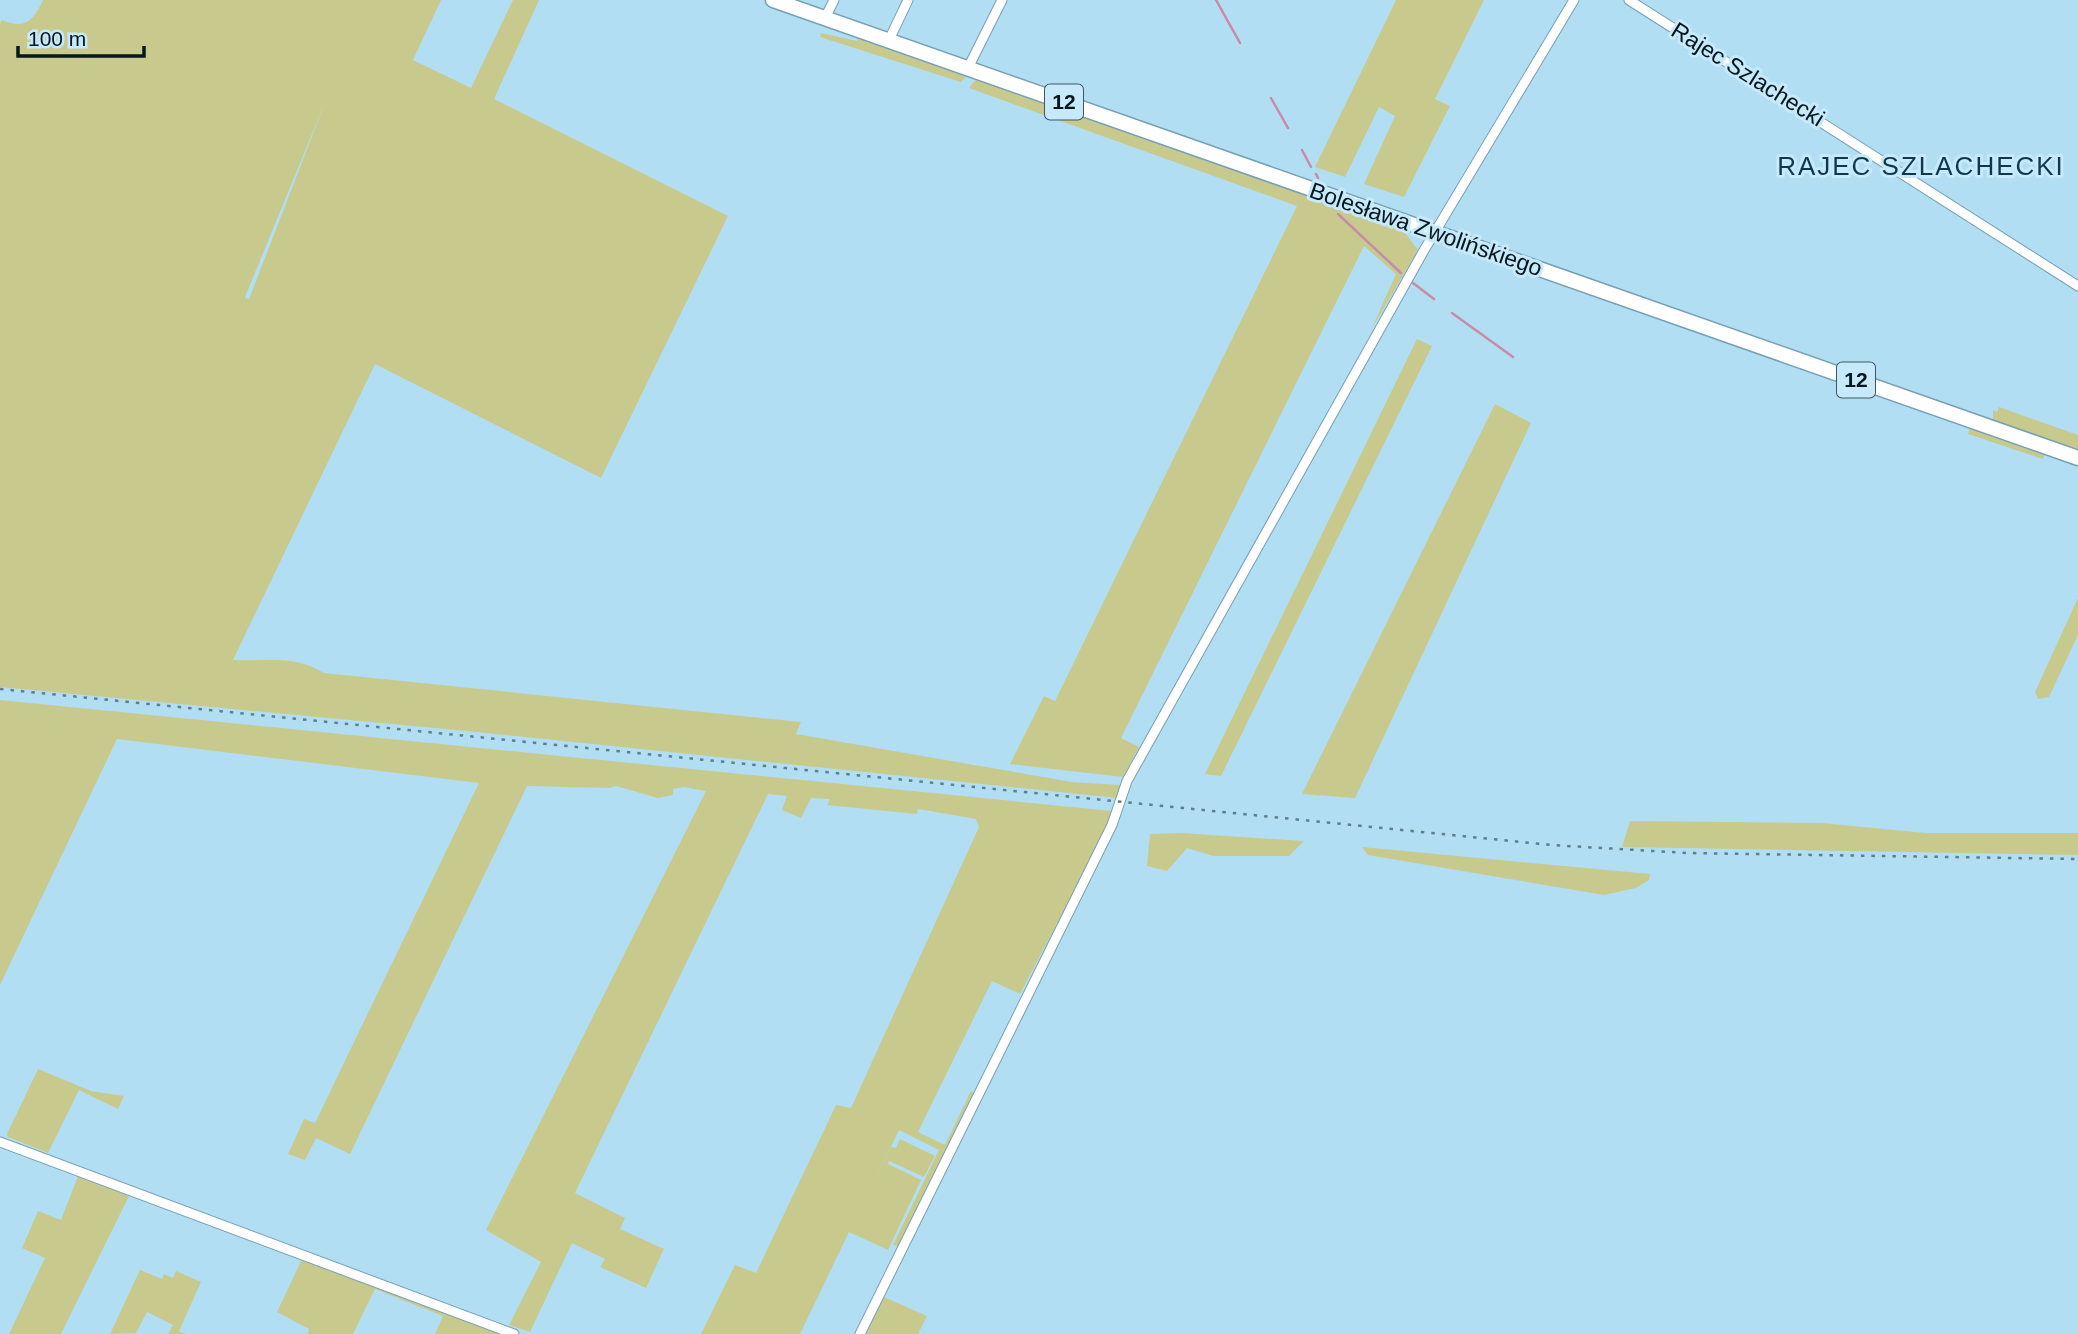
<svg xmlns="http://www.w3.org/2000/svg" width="2078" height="1334" font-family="Arial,sans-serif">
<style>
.green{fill:#c8ca8d;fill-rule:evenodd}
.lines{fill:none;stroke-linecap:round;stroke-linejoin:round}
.stream{stroke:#c88ba8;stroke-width:2.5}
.minor-casing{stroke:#75a0b4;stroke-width:11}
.primary-casing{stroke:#75a0b4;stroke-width:17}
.minor{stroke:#fff;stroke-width:9}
.primary{stroke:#fff;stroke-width:14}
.rail{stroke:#5f7f8d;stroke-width:2.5;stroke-dasharray:3.5 7;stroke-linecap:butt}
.labels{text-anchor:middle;stroke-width:6;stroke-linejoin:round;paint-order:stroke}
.shield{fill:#c6e9fb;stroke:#405660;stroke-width:2}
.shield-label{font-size:21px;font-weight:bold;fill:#06171e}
.street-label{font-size:23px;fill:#06171e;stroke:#c6e9fb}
.quarter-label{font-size:26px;letter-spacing:2px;fill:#0d394a;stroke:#c6e9fb}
</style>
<rect width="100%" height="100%" fill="#b1def3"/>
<path class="green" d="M43,0H441L413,60L471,88L513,0H539L494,99L728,216L601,478L375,364L233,660C267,662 294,654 324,673L801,722L796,734L1072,782L1121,785L1117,798L466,731L0,687V24L2,20C25,30 33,21 43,0ZM326,100L249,299L245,298V297Z
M1396,0H1484L1435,99L1450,106L1404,197L1364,184L1395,116L1379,107L1345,177L1315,167Z
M821,33L857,41L858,39L966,76L961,82L820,37Z
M978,77L1403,230L1418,250L1371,330L1396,274L1364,246L1121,738L1139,747L1123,777L1010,764L1044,696L1055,701L1297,206L969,88Z
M1417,339L1432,346L1221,776L1205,774Z
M1495,404L1531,423L1355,798L1302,794Z
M1999,407L2078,435V450L1993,420V410L1997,412Z
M1970,428L2045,454L2043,459L1968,434Z
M2078,598V635L2049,697L2038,699L2035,692Z
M0,700L1112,811L1107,828L1020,994L992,981L918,1132L945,1145L971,1091L974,1093L899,1246L893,1245L939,1150L899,1130L867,1196L891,1147L896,1148L900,1139L935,1156L924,1177L889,1161L888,1164L921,1180L888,1250L849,1232L800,1334H701L735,1265L756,1273L836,1105L851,1108L979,827L976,819L918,809L917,814L827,805L830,799L811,798L801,818L782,810L787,796L768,794L575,1193L625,1218L620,1229L664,1249L662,1253L646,1288L600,1267L605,1259L572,1243L530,1332L509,1325L541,1262L486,1230L706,791L684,787L673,789V795L658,798L616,786L610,788L527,786L350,1154L316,1138L305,1160L288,1154L304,1119L315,1123L479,783L117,739L0,985Z
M1630,821L1822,823L1925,833H2078V855L1622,847Z
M1181,833L1304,841L1289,856H1213L1187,848L1167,871L1147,866L1150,834Z
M1362,847L1650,874L1649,880L1636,888L1604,895L1368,855Z
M38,1069L91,1091L124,1096L118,1109L79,1090L48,1153L8,1137L7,1134Z
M78,1176L129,1196L61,1334H9L45,1258L22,1248L38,1211L61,1220Z
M302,1259L504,1334H435L443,1316L375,1289L353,1334H308L309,1329L277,1312Z
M140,1270L162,1279L164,1274L173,1278L176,1271L201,1282L179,1331L185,1334H168L173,1325L147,1312L136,1333L110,1334Z
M884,1297L927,1316L918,1334H866Z"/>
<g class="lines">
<path class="stream" d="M1216,0L1240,43
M1271,98L1288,128
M1302,150L1311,167
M1316,174L1318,178
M1338,214L1401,273
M1413,283L1434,299
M1452,313L1513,357"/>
<defs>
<path id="minor" d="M1629,0L2078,286
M825,18L834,0
M889,40L908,0
M968,68L1002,0
M0,1142L514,1334
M860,1334L1112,825L1127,781L1423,252L1574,0"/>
<path id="primary" d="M773,0L2078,458"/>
</defs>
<use href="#minor" class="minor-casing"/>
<use href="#primary" class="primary-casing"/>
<use href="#minor" class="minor"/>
<use href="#primary" class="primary"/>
<path class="rail" d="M0,689L1551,845L1687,853L2078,859"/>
</g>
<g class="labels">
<g class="shield">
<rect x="1045" y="84.5" width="38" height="35" rx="5"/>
<rect x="1837" y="362.5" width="38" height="35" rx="5"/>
</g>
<g class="shield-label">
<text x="1064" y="109">12</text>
<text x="1856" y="387">12</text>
</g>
<g class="street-label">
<text transform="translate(1748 74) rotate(32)" y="8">Rajec Szlachecki</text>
<text transform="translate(1426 229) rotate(19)" y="8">Bolesława Zwolińskiego</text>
</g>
<g class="quarter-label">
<text x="1921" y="175">RAJEC SZLACHECKI</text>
</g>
</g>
<path d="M18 46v10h126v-10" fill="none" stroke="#06171e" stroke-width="3.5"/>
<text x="28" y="46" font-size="21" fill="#06171e" stroke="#c6e9fb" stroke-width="5" paint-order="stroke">100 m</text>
</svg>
